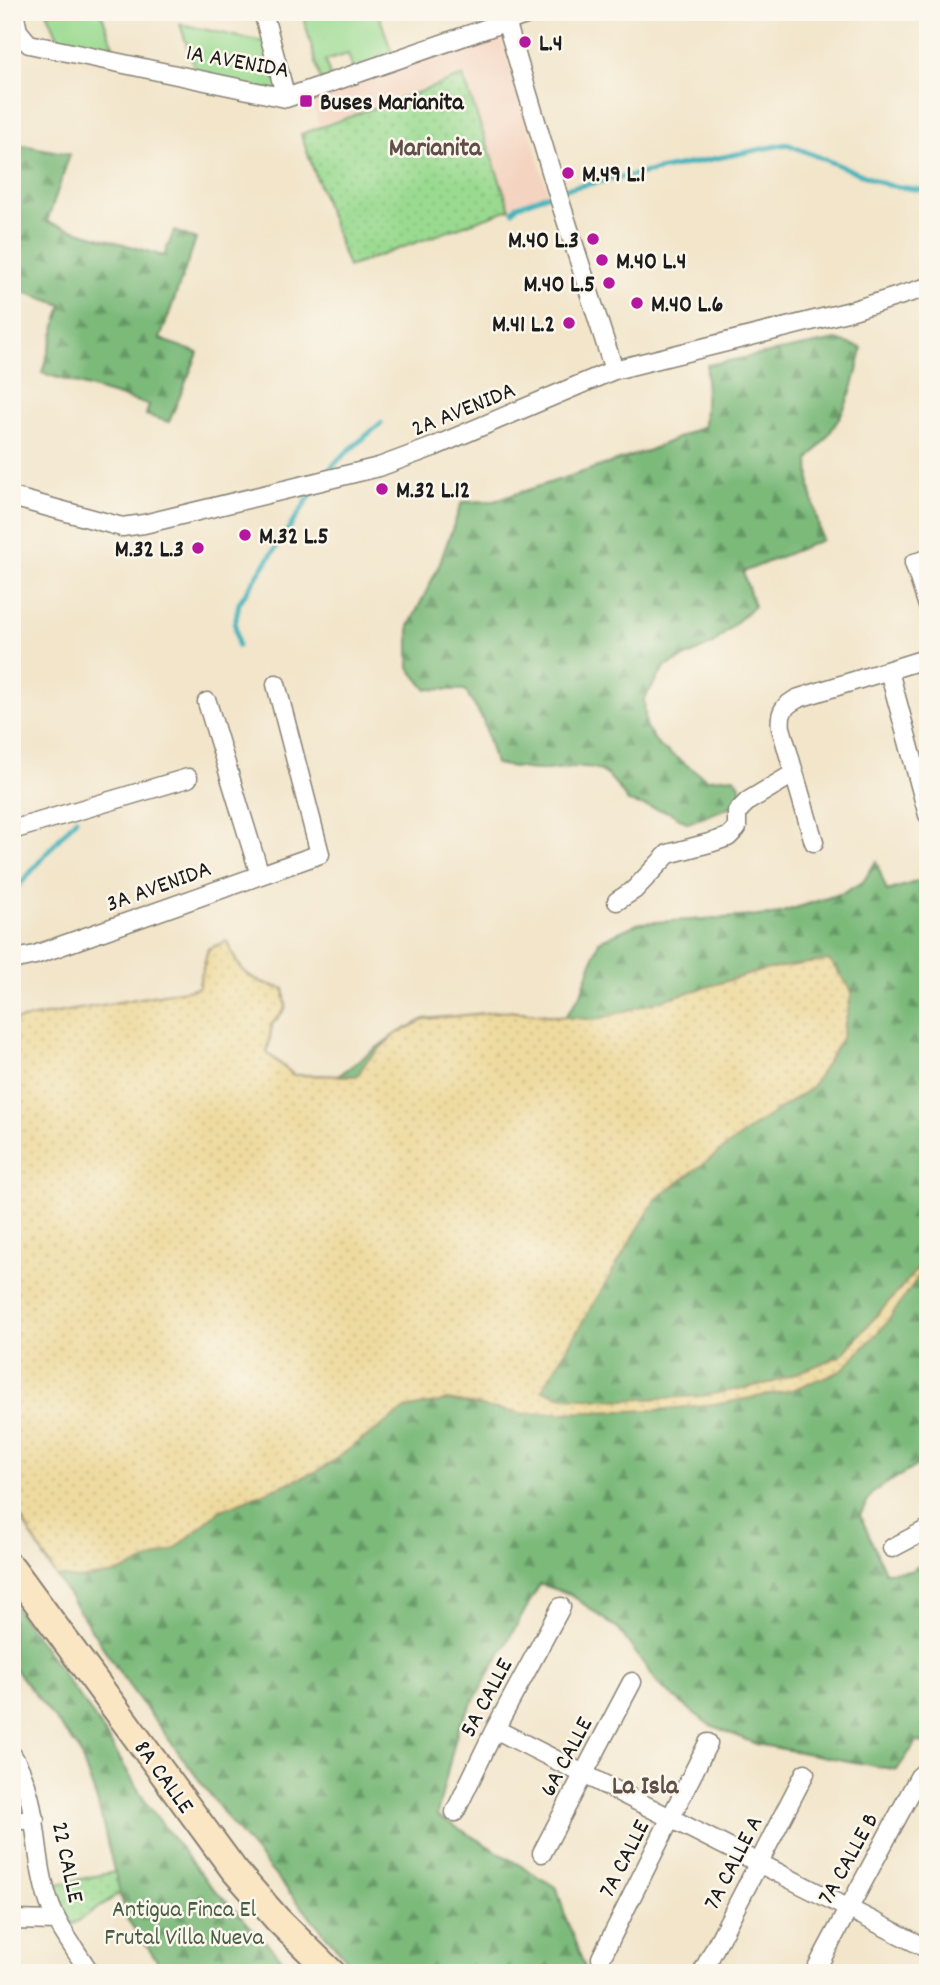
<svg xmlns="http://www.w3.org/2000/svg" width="940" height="1985" font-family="Dekko,sans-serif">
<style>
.built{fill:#f4d3c0}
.grass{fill:#9ada90;stroke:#5b7b56;stroke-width:2}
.forest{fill:url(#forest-firs);stroke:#4c6b4b;stroke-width:2}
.sand{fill:url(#sand-dots);stroke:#857b5d;stroke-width:2}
.park{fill:url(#park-dots);stroke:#5b7b56;stroke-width:2}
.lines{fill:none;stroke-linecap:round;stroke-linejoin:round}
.stream{stroke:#42b2bb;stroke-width:5}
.minor-casing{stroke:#878073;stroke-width:21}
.secondary-casing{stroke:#878073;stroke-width:30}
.minor{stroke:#fff;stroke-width:18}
.secondary{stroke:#fbe6c4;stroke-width:26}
.poi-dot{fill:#b5179e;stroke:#fbf7ec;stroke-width:2.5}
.labels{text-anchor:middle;stroke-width:5;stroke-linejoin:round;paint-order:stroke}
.poi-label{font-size:24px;font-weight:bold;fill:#1c1c1c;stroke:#fbf7ec;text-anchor:start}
.street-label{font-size:24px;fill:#1c1c1c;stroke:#fbf7ec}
.park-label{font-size:24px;fill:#485e45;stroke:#fbf7ec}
.neighbourhood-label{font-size:26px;font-weight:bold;fill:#604e48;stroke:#fbf7ec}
</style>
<defs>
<pattern id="forest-firs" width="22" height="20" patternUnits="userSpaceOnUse" patternTransform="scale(1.75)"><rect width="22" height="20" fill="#7bba7a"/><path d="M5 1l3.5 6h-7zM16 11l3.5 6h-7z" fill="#649663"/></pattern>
<pattern id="sand-dots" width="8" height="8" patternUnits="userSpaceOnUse" patternTransform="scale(1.75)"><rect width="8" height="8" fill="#eeda9e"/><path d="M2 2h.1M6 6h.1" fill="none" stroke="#ccba88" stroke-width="1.8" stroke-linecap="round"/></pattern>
<pattern id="park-dots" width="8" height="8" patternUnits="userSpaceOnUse" patternTransform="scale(1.75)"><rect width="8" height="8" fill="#9ada90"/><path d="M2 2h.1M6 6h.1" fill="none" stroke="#84ba7c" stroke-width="1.8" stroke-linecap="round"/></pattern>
</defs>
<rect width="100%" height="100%" fill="#fbf7ec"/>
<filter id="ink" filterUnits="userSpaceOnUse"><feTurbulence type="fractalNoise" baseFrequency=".0143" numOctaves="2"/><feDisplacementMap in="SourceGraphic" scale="14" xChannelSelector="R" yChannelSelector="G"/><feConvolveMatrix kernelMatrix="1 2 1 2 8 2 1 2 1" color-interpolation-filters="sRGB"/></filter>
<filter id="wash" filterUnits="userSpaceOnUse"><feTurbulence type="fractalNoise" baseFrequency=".00686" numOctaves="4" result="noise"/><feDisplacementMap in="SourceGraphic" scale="28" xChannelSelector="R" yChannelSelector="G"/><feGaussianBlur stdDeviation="1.57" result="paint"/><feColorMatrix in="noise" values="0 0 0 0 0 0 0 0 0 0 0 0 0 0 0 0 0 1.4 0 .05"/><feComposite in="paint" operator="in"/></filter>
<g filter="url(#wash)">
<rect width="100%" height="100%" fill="#f2e5ca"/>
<path class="built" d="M498,26L548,192L510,206L464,73L319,125L310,94Z"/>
<path class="grass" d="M47,12H101L116,55L61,44Z
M302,12H378L393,56L353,70L348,54L325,61L331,78L321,81Z
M180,24L268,43L282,95L197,76Z"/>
<path class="forest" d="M12,143L70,154L47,222L164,256L174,231L196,239L160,339L198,353L169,422L146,415L149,405L42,373L62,305L12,288Z
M836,340L862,348C853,396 842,422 809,459L810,488L822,540L743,572L754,606L713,644L665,667L644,699L646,727L658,745L707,779L734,777L740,785V803L688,823L669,812L628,802C601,757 590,767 544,770C528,771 511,766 495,764L483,720L465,690L426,689L409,668V626L438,568L462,502L494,501L650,450L704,426L707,365Z
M876,861L887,891L926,879L928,883V1459L874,1491L860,1515L885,1572L910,1571L928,1560V1745L917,1741L897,1770L756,1744L708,1724L660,1686L619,1630L570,1594L540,1584L458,1728L437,1815L557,1888L565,1916L587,1973H358L234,1827L124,1679L44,1558L132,1477L208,949L227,941C240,975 250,980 284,989L286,1008L272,1024L267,1053L293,1075L338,1076L394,1035L425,1019L516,1012L565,1017L581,994L599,941L639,923L773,915L843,893L863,882Z
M12,1603L101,1727L146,1803L207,1882L296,1973H166L125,1916L98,1804L78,1748L12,1666Z"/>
<path class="sand" d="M227,941C240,975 250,980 284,989L286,1008L272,1024L267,1053L294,1075L357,1076L366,1062L394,1035L425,1019L507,1011L595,1020L764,970L829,960L852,991L842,1038L811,1088L761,1121L656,1199L542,1390L563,1397L624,1400L703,1396L774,1382L841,1356L928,1257V1263L885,1325L841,1371L788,1391L723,1403L657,1410L524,1414L448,1400L405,1409L320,1470L219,1511L174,1550L115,1574L78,1579L56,1576L12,1503V1021L198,988L208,949Z"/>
<path class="park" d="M463,76L510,209L348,267L301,134Z
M115,1872L120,1893L72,1925L62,1906L57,1884Z"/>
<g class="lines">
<path class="stream" d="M513,211L517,206L564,189L787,144L887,185L928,191
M324,476L339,459L381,423
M238,646L235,624L239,603L317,486
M12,894L76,819"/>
</g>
</g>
<g filter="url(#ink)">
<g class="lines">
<defs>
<path id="minor" d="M14,12L18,31L29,44L286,98L534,12
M263,12L286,98
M506,21L559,198L614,370
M12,497L122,527L144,524L379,467L433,447L614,370L847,312L928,287
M928,559L914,563L928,606
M889,671L928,815
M207,702L260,875
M12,830L188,778
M814,842L781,728C779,712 784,705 799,698L928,658
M617,901L634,890L668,854L713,842L728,837L737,828V812L748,801L793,774
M12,960L35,955L320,854L276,684
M892,1548L928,1529
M495,1729L928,1949
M12,1755C41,1800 32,1854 49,1902C58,1928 76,1950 90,1973
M455,1812L495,1729L561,1607
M12,1820H35
M542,1853L632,1682
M12,1920L57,1921
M601,1958L708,1743
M702,1973L805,1773
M814,1973L919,1777L928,1769"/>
<path id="secondary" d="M12,1568L234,1870L278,1920L332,1973"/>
</defs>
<use href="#minor" class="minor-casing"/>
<use href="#secondary" class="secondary-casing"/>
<use href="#minor" class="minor"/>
<use href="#secondary" class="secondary"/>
</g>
</g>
<g class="poi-dot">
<circle cx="525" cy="42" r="7"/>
<rect x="299" y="94" width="14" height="14" rx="3.5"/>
<circle cx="568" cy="173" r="7"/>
<circle cx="593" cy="239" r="7"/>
<circle cx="602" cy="260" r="7"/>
<circle cx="609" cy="283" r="7"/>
<circle cx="637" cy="303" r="7"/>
<circle cx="569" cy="323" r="7"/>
<circle cx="382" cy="489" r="7"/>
<circle cx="245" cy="535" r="7"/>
<circle cx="198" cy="548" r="7"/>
</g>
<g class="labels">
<g class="poi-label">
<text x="539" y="50">L.4</text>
<text x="320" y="109">Buses Marianita</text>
<text x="582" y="181">M.49 L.1</text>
<text x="579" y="247" text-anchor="end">M.40 L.3</text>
<text x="616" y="268">M.40 L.4</text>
<text x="595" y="291" text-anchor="end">M.40 L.5</text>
<text x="651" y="311">M.40 L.6</text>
<text x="555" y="331" text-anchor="end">M.41 L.2</text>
<text x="396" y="497">M.32 L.12</text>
<text x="259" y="543">M.32 L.5</text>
<text x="184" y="556" text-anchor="end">M.32 L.3</text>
</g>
<g class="street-label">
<text transform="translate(238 60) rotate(10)" y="8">1A AVENIDA</text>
<text transform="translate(463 408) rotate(-22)" y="8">2A AVENIDA</text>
<text transform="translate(158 885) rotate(-20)" y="8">3A AVENIDA</text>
<text transform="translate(485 1697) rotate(-62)" y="8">5A CALLE</text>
<text transform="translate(565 1756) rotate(-62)" y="8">6A CALLE</text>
<text transform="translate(165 1776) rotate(54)" y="8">8A CALLE</text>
<text transform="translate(623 1858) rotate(-63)" y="8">7A CALLE</text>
<text transform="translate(847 1858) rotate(-61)" y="8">7A CALLE B</text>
<text transform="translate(69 1862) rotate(78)" y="8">22 CALLE</text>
<text transform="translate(732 1862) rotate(-63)" y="8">7A CALLE A</text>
</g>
<g class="park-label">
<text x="184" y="1916">Antigua Finca El<tspan x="184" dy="28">Frutal Villa Nueva</tspan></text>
</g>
<g class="neighbourhood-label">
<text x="435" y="155">Marianita</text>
<text x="645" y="1793">La Isla</text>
</g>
</g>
<rect width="940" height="1985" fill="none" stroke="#fbf7ec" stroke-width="42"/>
</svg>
